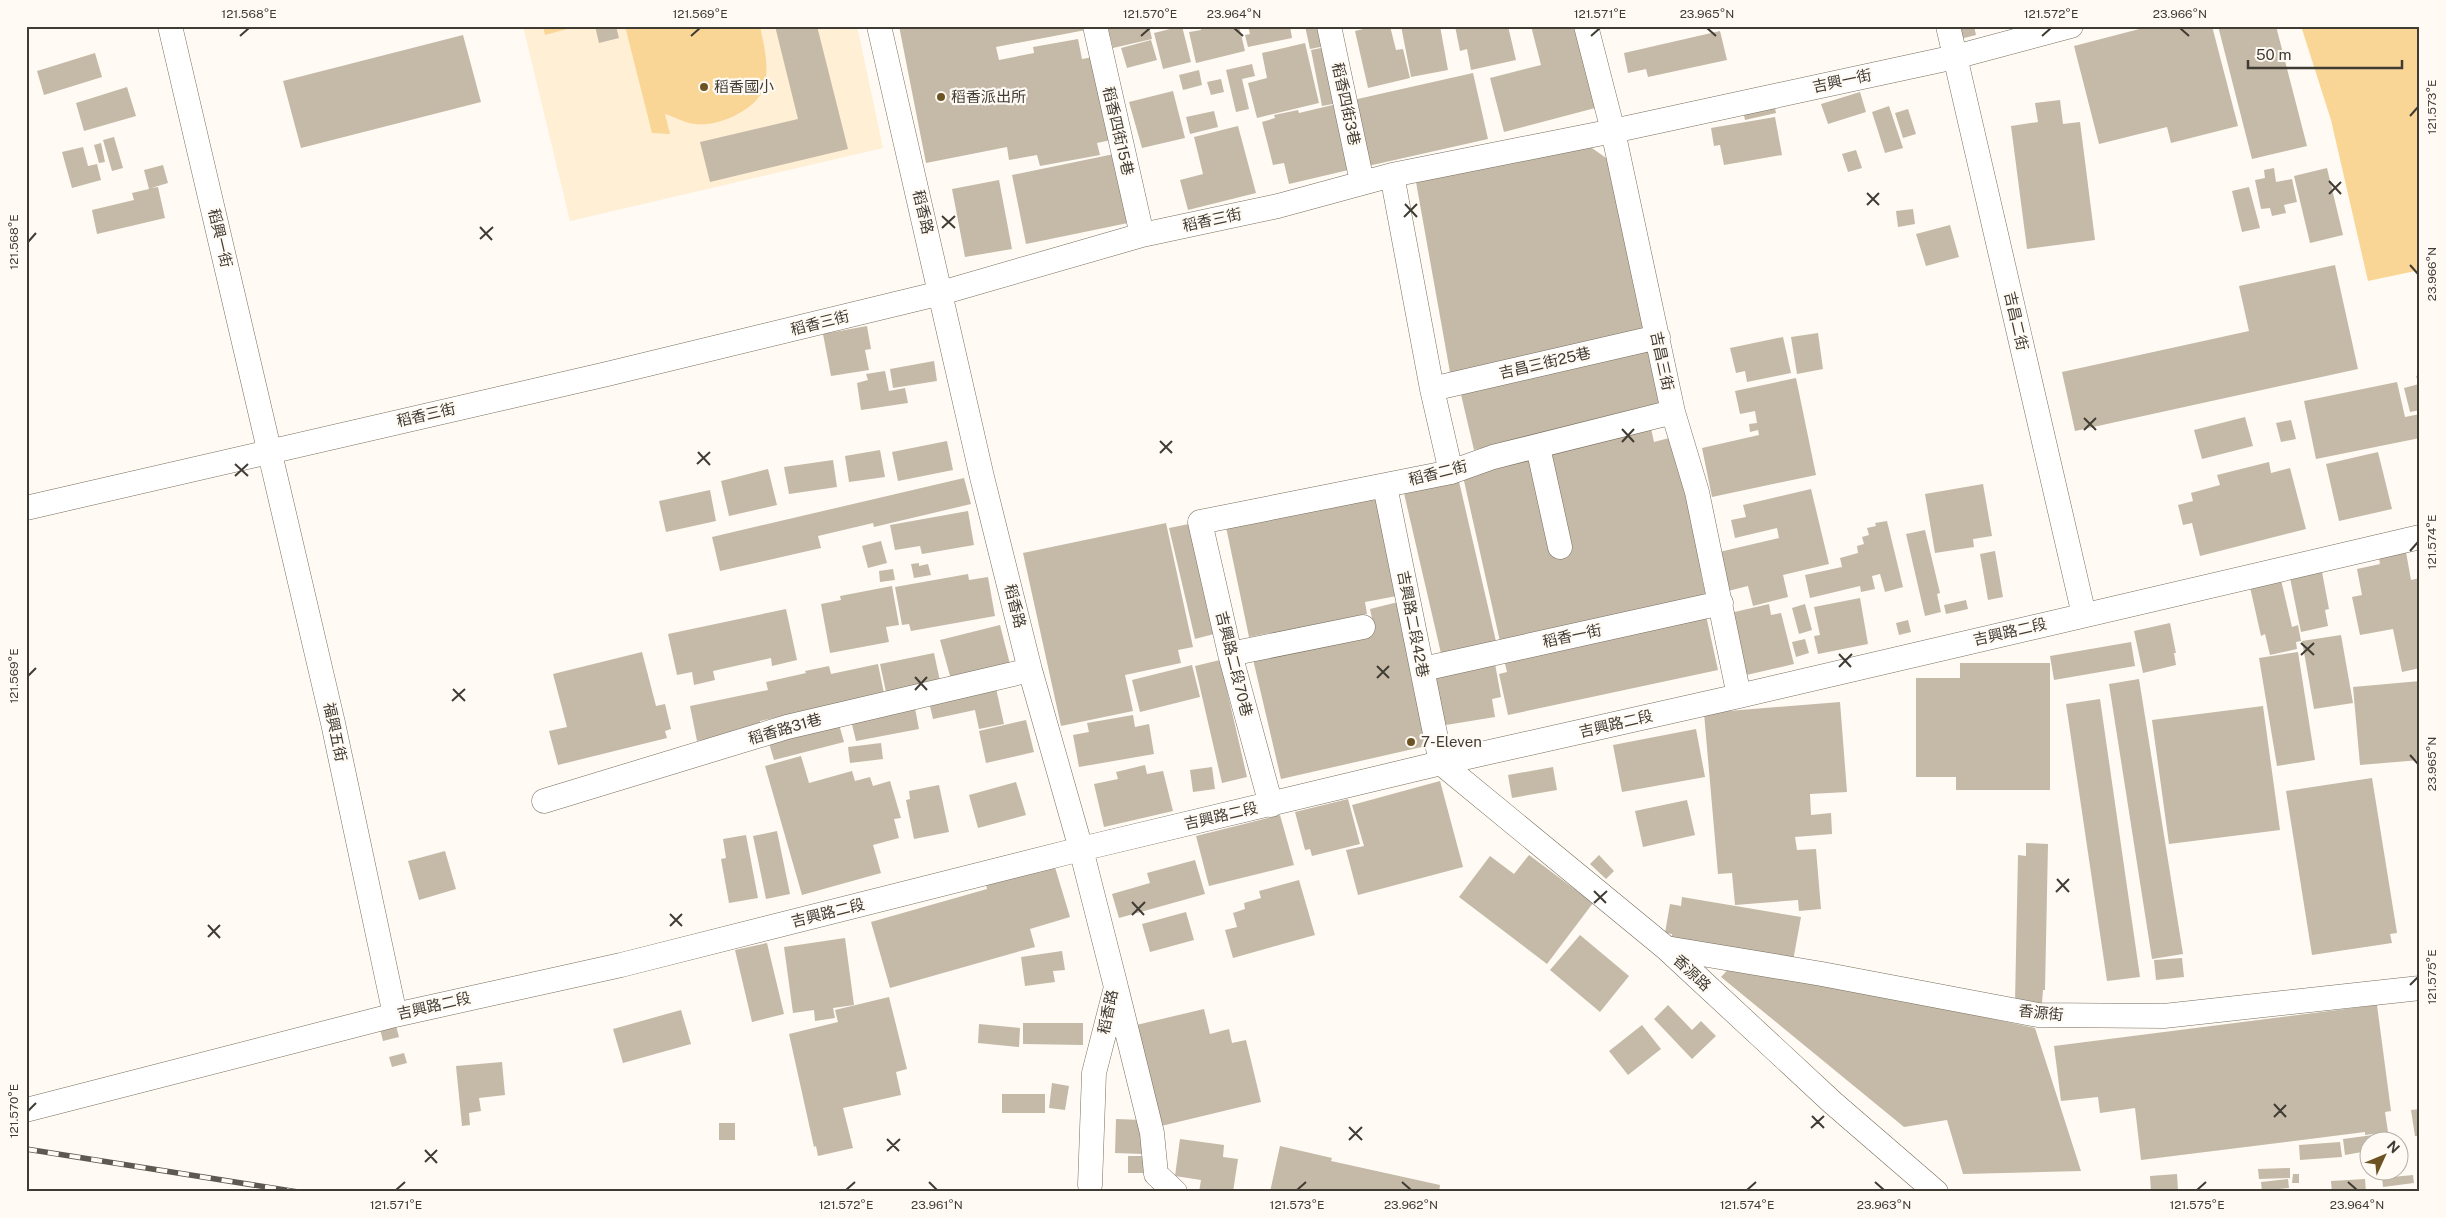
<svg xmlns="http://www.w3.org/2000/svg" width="2446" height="1218" font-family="'Public Sans','Noto Sans TC',sans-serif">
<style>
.built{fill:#feefd5}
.green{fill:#fad696}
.building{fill:#c5baa8}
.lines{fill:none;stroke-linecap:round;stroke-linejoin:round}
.minor-casing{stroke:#776d5d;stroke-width:25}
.minor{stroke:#fff;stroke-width:24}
.rail-casing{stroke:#5d5951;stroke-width:5.5}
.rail{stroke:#fffaf3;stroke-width:4;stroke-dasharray:11;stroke-linecap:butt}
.ticks{fill:none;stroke:#403c34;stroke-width:2}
.poi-dot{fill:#6c5324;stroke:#fffaf3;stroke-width:2}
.labels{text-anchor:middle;stroke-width:4.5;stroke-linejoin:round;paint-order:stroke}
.street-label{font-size:15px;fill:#403c34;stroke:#fffaf3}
.poi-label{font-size:15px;fill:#403c34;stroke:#fffaf3;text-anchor:start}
.neatline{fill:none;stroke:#403c34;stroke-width:2}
.ticks-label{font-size:12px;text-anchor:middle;fill:#403c34}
</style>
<rect width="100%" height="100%" fill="#fffaf3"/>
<path class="built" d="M523,26H857L883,148L570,221Z"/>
<path class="green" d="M543,26H578L545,35Z
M625,26H760C764,46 769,64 765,84C760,109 718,127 695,124C685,123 675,117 665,114L670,134L652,133Z
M2301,26H2420V270L2368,281L2331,120Z"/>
<path class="building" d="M595,26H616L619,38L599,43Z
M775,26H817L848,149L710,182L700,142L798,119Z
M899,26H1090L1091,29L996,47L999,60L1034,53L1033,47L1078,39L1082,59L1099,56L1116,139L1097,143L1100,155L1040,166L1037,155L1009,160L1007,147L926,163Z
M1114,26H1149L1152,39L1113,48L1108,28Z
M1182,26L1191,62L1163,69L1154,33Z
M1200,26H1239L1245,51L1196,63L1189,32L1201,30Z
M1248,26H1290L1292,38L1248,47L1245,35L1250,34Z
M1305,26H1326L1330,45L1310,49Z
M1375,26H1390L1396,50L1403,49L1410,78L1368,88L1355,31Z
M1401,26H1440L1448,70L1411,77Z
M1455,26H1508L1516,60L1471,70L1467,49L1460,51Z
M1531,26H1578L1599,107L1504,132L1490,78L1541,65Z
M1953,26H1974L1976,35L1956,40Z
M2151,26H2212L2238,126L2171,143L2167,127L2099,144L2074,46Z
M2218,26H2276L2307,146L2252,159Z
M1720,31L1727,60L1648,77L1646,69L1628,73L1624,53Z
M463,35L481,102L301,148L283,81Z
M1151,40L1157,60L1127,68L1121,48Z
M1305,43L1319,103L1257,118L1248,83L1267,78L1262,53Z
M1331,46L1343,102L1322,106L1311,50Z
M95,53L102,77L44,95L37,71Z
M1252,64L1255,76L1242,79L1249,109L1236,112L1226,70Z
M1199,70L1202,85L1183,90L1179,75Z
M1473,73L1488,139L1368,166L1353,100Z
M1221,79L1224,92L1211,95L1207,82Z
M127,87L136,116L84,131L76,103Z
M1173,91L1185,138L1142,148L1129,102Z
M1860,92L1866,112L1828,124L1821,104Z
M1773,98L1776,113L1745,120L1742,105Z
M2060,100L2063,124L2080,122L2095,240L2027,249L2011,126L2038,122L2035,103Z
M1341,103L1357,168L1289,184L1284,163L1273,165L1262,122L1275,118L1274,115L1298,110L1299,113Z
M1889,106L1903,148L1885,153L1872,112Z
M1908,109L1916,134L1903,138L1895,113Z
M1214,111L1218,127L1190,134L1186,117Z
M1775,117L1782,155L1724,165L1720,145L1714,146L1711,128Z
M1238,126L1256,193L1188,210L1180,180L1203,174L1194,137Z
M114,137L123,168L112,171L103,140Z
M101,143L105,162L99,163L94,145Z
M1589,146L1609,160L1648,327L1451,378L1416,182Z
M83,147L88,166L97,164L101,180L72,188L62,152Z
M1856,150L1862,168L1848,172L1842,154Z
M1114,154L1128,223L1026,244L1012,175Z
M163,165L168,183L151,188L158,187L165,218L97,234L92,210L134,200L132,193L149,189L144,170Z
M2274,168L2276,182L2292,179L2297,202L2284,205L2286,213L2272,216L2270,208L2261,209L2255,180L2265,178L2264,170Z
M2327,168L2343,235L2310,243L2294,176Z
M999,180L1012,249L965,257L952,189Z
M2249,187L2260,228L2242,232L2232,191Z
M1913,209L1915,224L1898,227L1896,211Z
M1950,225L1959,257L1926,266L1916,234Z
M2335,265L2358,369L2075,431L2062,372L2249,331L2239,286Z
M867,326L871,349L865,350L869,370L831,376L823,334Z
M1818,333L1823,369L1797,374L1791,337Z
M1783,337L1791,373L1747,382L1745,371L1736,373L1730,348Z
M1651,344L1666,405L1474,450L1459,386Z
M934,361L937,381L893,388L890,369Z
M885,371L889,391L905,388L908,403L861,410L857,383L868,380L866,374Z
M2420,375V410L2410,412L2404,388L2419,384L2416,376Z
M1796,378L1816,475L1712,497L1702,448L1759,435L1758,430L1750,432L1749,424L1757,423L1755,411L1740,414L1735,391Z
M2397,382L2405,417L2420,414V438L2316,459L2304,401Z
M2245,417L2253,446L2202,459L2194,430Z
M2291,420L2296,439L2281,442L2276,423Z
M1650,424L1654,442L1673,437L1713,571L1701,574L1707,601L1501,646L1462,472L1545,447Z
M947,441L953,470L898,481L892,452Z
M880,450L885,477L849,482L845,456Z
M2378,452L2392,509L2339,521L2326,464Z
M833,460L837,487L789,494L784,467Z
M2269,462L2271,473L2290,468L2306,529L2200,556L2192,523L2183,525L2178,505L2193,501L2191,493L2220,485L2217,475Z
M768,469L777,505L729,516L721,481Z
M1458,477L1498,650L1443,662L1403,489Z
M964,478L971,504L874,527L873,523L818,536L821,548L720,571L712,537Z
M1983,484L1992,536L1973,539L1974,547L1935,553L1925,494Z
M1811,489L1829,564L1783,575L1788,597L1753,606L1748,586L1724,592L1715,553L1779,538L1777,528L1735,538L1731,520L1746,517L1743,505Z
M710,490L716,521L666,532L659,501Z
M1381,496L1402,595L1365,602L1367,614L1249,637L1226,527Z
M968,511L974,545L922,554L920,546L895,550L890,525Z
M1887,521L1903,587L1885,592L1880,574L1872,576L1875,589L1861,592L1860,586L1810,598L1805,575L1842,567L1840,558L1858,553L1857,546L1864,544L1862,537L1869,535L1867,528L1876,526L1875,523Z
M1166,523L1193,647L1178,650L1181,663L1125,675L1133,711L1061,726L1023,553Z
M1189,524L1214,634L1195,639L1169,528Z
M1925,530L1940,593L1937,594L1941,612L1925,616L1906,534Z
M881,541L887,563L868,568L862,546Z
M1995,551L2003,597L1988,600L1980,554Z
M2406,552L2411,580L2420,578V668L2402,672L2393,629L2360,635L2352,597L2362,595L2357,569L2380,564L2379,558Z
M919,563V566L928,564L931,575L914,578L911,564Z
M893,569L895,580L880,582L879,571Z
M2322,572L2329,609L2325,610L2328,626L2301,632L2290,578Z
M968,574L969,580L988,577L995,616L911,631L909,624L902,625L895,587Z
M2281,580L2292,627L2298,625L2301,641L2296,642L2297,649L2270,655L2265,634L2261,636L2250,587Z
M892,586L899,625L886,627L889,642L830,653L821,604L841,600L840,596Z
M1860,598L1868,644L1818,654L1814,636L1820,635L1814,607Z
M1966,600L1968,609L1946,614L1944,605Z
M1402,601L1435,744L1281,779L1252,655L1374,628L1370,609Z
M1769,604L1771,615L1781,613L1794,664L1742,676L1726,614Z
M1805,604L1812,630L1799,634L1792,608Z
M786,609L797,660L772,666L771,658L713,671L715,680L694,685L692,672L677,675L668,634Z
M1705,611L1718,670L1508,715L1499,674L1507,672L1503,655Z
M1908,620L1911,632L1899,635L1896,623Z
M2170,623L2176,653H2174L2176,665L2143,673L2134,631Z
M1000,625L1011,668L952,683L940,640Z
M2341,635L2353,703L2314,709L2302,641Z
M1805,639L1809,653L1796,657L1792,642Z
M2131,642L2135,666L2054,680L2050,656Z
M642,652L656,706L665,704L671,729L665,731L667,738L558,765L549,731L567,727L553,674Z
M2298,652L2315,760L2277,766L2259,658Z
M934,653L940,681L886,692L880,664Z
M1494,658L1501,697L1492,699L1495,717L1440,726L1430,669Z
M1220,660L1247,777L1222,783L1195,666Z
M1960,663H2050V790H1956V777H1916V678H1960Z
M878,664L885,698L784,719L783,716L760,721L761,727L697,741L690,706L768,690L766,682L806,673L805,671L829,666L831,674Z
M1192,665L1200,697L1140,712L1132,680Z
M2139,679L2183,954L2152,959L2109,684Z
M2420,681V760L2360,765L2353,687Z
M995,684L1004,724L979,729L975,710L933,719L928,698Z
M2100,699L2140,977L2107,981L2066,704Z
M1840,702L1847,792L1810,794L1811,815L1831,813L1832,834L1795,837L1797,850L1816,849L1821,909L1799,911L1798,900L1735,905L1732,873L1718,874L1704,713Z
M914,703L919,729L856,741L850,716Z
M2263,706L2280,830L2169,844L2152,720Z
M1133,715L1135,727L1149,724L1154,754L1079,767L1073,735L1089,732L1087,723Z
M1026,720L1034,752L986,763L979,731Z
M838,721L844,742L774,760L768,740Z
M1696,729L1705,777L1622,792L1613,745Z
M881,743L883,759L850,763L848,747Z
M801,756L809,783L852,771L855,781L870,777L873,786L890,781L901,818L894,819L899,838L873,845L881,873L802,895L765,766Z
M1145,765L1147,774L1163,771L1173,811L1104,827L1094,784L1118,779L1116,772Z
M1212,767L1215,789L1193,792L1190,770Z
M1553,767L1557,790L1512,798L1508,775Z
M2372,778L2397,933L2390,934L2392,943L2312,955L2286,791Z
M1440,781L1463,867L1358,895L1346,850L1364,846L1352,805Z
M1016,782L1026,815L978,828L969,795Z
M939,785L949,832L914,839L906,800L910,799L909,791Z
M1348,799L1360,844L1312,856L1310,849L1305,850L1295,812Z
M1687,800L1695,835L1643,847L1635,811Z
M1280,815L1294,865L1209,886L1196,836Z
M777,831L790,894L766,899L753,836Z
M746,835L758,898L729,903L721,859L726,858L723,839Z
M2026,843L2048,844L2045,990H2043L2042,1003L2015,1002L2018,855L2026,856Z
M445,851L456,889L419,900L408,861Z
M1529,855L1593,903L1547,964L1459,897L1490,856L1514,874Z
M1599,855L1614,871L1606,879L1590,864Z
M1195,860L1205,894L1119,918L1112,894L1150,883L1147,873Z
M1054,864L1070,917L1030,929L1035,947L890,988L871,922L987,889L986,884Z
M1299,880L1315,935L1233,958L1225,930L1237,927L1233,913L1245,909L1244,903L1261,898L1259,891Z
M1682,897L1801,917L1793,961L1671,940L1672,934L1665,933L1670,904L1681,906Z
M1186,912L1194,940L1150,952L1142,924Z
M1580,935L1629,976L1600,1012L1550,970Z
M845,938L854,1005L833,1008L835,1018L815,1021L814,1010L793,1013L784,947Z
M767,943L784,1014L752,1022L735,950Z
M1062,951L1065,970L1053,971L1055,982L1025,986L1021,957Z
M2182,958L2184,977L2156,980L2154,960Z
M1734,963L2035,1028L2081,1171L1963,1174L1947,1120L1904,1127L1721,977Z
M889,997L907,1069L896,1072L901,1095L843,1108L853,1148L818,1156L816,1146L814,1147L789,1034L838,1022L835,1010Z
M1668,1005L1692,1030L1701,1021L1716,1036L1692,1059L1654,1019Z
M2377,1005L2391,1111L2385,1112L2388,1132L2365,1135V1132L2141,1160L2135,1108L2100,1113L2098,1097L2061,1101L2054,1046Z
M1204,1009L1210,1034L1229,1029L1232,1043L1246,1040L1261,1102L1157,1127L1132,1026Z
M681,1010L691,1044L623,1063L613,1029Z
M395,1022L399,1037L383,1041L379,1025Z
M1023,1023H1083V1045L1023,1044Z
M979,1024L1020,1028L1019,1047L978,1043Z
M1642,1025L1661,1049L1628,1075L1609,1051Z
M404,1053L407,1063L392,1067L389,1057Z
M502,1062L505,1095L479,1098L481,1111L469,1113L470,1125L462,1126L456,1066Z
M1052,1083L1069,1086L1065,1110L1049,1108Z
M1002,1094H1045V1113H1002Z
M2420,1109V1136H2415L2411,1110Z
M1116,1119L1143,1120V1154L1115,1153Z
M719,1123H735V1140H719Z
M2373,1135L2374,1140H2368V1151L2345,1155L2343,1139Z
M1180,1139L1224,1145L1223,1157L1238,1159L1233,1192H1199L1201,1180L1175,1176Z
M2340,1142L2342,1157L2300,1160L2299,1145Z
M1280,1146L1332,1158L1331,1161L1440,1185L1439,1192H1270Z
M1128,1156H1147V1173H1128Z
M2290,1168V1178L2259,1179L2258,1169Z
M2177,1174L2178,1191L2151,1192L2150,1176Z
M2293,1174H2299V1183H2292Z
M2413,1175L2414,1183L2383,1187L2382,1178Z
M2288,1179L2289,1188L2262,1191L2261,1182Z
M2365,1179L2366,1192H2332L2331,1181Z"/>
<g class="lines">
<defs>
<path id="minor" d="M170,26L333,723L395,1015
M879,26L982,477L1030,670L1081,849L1116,987L1094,1073L1090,1185
M1095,26L1142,235
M1329,26L1362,182
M1586,26L1613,131L1673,412L1697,492L1739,696
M1948,26L2084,615
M1392,175L1432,389L1451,472
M1432,389L1658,337
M1538,447L1560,547
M1385,486L1441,763
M26,508L607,374L941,293L1142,235L1278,206L1392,175L1613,131L1955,57L2071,26
M1230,654L1363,627
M1423,669L1721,603
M1441,763L1666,948L1833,1103L1936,1192
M544,801L787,727L1030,670
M1271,805L1230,654L1200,522L1451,472L1493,457L1673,412
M1666,948L1822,974L2038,1015L2164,1016L2420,988
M1117,991L1152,1133L1156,1174L1175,1192
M26,1110L395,1015L621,965L1081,849L1441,763L1739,696L2420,537"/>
</defs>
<use href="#minor" class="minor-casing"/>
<use href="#minor" class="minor"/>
<defs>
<path id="rail" d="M26,1149L298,1192"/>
</defs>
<use href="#rail" class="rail-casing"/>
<use href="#rail" class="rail"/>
</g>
<path class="ticks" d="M1234,28L1243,36M1707,28L1716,36M2180,28L2189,36M240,36L249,28M691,36L700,28M1141,36L1150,28M1591,36L1600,28M2042,36L2051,28M2410,116L2418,107M2329,181L2341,194M1867,193L1879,205M2329,194L2341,182M1405,204L1417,217M1867,205L1879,193M942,216L955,228M1404,217L1417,204M480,227L492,240M942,228L955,216M480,239L493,227M28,242L36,233M2410,265L2418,274M2084,418L2096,430M1622,429L1634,442M2084,430L2096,418M1160,441L1172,453M1622,442L1634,429M698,452L710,465M1160,453L1172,441M235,464L248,476M697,464L710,452M235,476L248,464M2410,551L2418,542M2301,643L2314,655M1839,654L1851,667M2301,655L2314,643M1377,666L1389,678M1839,667L1852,654M28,676L36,668M915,677L927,690M1377,678L1389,666M453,689L465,701M915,690L927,677M452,701L465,689M2410,755L2418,764M2057,879L2069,892M1594,891L1606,903M2056,892L2069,879M1132,902L1144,915M1594,903L1607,891M670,914L682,926M1132,915L1145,902M208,925L220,938M670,926L682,914M208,937L220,925M2410,985L2418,977M2274,1104L2286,1117M28,1111L36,1103M1812,1116L1824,1128M2274,1117L2286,1105M1349,1127L1362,1140M1811,1128L1824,1116M887,1139L899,1151M1349,1140L1362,1127M425,1150L437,1163M887,1151L900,1139M425,1162L437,1150M929,1182L937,1190M1402,1182L1411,1190M1875,1182L1884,1190M2348,1182L2357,1190M396,1190L405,1182M846,1190L855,1182M1297,1190L1306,1182M1747,1190L1756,1182M2197,1190L2206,1182"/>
<g class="poi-dot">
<circle cx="704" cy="87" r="5"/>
<circle cx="941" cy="97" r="5"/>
<circle cx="1411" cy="742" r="5"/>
</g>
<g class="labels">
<g class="street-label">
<text transform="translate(1842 81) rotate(-12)" y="5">吉興一街</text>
<text transform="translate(1346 104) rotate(78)" y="5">稻香四街3巷</text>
<text transform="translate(1118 131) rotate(77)" y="5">稻香四街15巷</text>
<text transform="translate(923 212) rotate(77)" y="5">稻香路</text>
<text transform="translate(1212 220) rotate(-12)" y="5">稻香三街</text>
<text transform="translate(220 238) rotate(77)" y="5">稻興一街</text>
<text transform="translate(2016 321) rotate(77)" y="5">吉昌二街</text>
<text transform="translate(820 323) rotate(-14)" y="5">稻香三街</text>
<text transform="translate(1662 361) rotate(78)" y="5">吉昌三街</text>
<text transform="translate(1545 363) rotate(-13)" y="5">吉昌三街25巷</text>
<text transform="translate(426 415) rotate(-13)" y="5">稻香三街</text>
<text transform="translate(1438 473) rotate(-14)" y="5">稻香二街</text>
<text transform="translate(1015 606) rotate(76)" y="5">稻香路</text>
<text transform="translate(1413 624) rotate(79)" y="5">吉興路二段42巷</text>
<text transform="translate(2010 632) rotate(-13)" y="5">吉興路二段</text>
<text transform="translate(1572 636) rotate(-12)" y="5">稻香一街</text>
<text transform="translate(1234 664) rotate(76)" y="5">吉興路二段70巷</text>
<text transform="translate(1616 724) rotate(-13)" y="5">吉興路二段</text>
<text transform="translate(785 729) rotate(-16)" y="5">稻香路31巷</text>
<text transform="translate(335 732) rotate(78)" y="5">福興五街</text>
<text transform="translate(1221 816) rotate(-13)" y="5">吉興路二段</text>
<text transform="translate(828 913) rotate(-14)" y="5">吉興路二段</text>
<text transform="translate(1692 973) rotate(43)" y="5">香源路</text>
<text transform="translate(434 1006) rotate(-13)" y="5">吉興路二段</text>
<text transform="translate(1108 1012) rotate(-78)" y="5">稻香路</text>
<text transform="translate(2041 1013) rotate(6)" y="5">香源街</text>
</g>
<g class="poi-label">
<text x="714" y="92">稻香國小</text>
<text x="951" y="102">稻香派出所</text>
<text x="1421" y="747">7-Eleven</text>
</g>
</g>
<rect width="2446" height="1218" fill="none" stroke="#fffaf3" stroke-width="55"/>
<g transform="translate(2384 1156) rotate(46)"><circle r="24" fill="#fffaf3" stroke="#b3aea7"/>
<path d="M0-4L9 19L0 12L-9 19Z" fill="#6c5324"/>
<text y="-8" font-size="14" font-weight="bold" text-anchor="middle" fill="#403c34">N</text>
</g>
<path d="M2248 60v8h154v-8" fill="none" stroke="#403c34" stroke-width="2.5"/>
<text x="2256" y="60" font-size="15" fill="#403c34" stroke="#fffaf3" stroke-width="4" paint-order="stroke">50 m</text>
<rect x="28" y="28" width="2390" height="1162" class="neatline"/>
<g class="ticks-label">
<text x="249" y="18">121.568°E</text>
<text x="700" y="18">121.569°E</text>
<text x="1150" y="18">121.570°E</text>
<text x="1234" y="18">23.964°N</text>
<text x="1600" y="18">121.571°E</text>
<text x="1707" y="18">23.965°N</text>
<text x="2051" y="18">121.572°E</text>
<text x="2180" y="18">23.966°N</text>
<text transform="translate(2432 107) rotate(-90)" y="4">121.573°E</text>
<text transform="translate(14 242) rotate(-90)" y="4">121.568°E</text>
<text transform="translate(2432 274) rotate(-90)" y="4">23.966°N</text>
<text transform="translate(2432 542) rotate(-90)" y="4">121.574°E</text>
<text transform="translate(14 676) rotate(-90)" y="4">121.569°E</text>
<text transform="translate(2432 764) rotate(-90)" y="4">23.965°N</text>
<text transform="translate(2432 977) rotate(-90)" y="4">121.575°E</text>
<text transform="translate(14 1111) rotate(-90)" y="4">121.570°E</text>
<text x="396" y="1209">121.571°E</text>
<text x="846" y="1209">121.572°E</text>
<text x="937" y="1209">23.961°N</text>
<text x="1297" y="1209">121.573°E</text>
<text x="1411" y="1209">23.962°N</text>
<text x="1747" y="1209">121.574°E</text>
<text x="1884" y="1209">23.963°N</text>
<text x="2197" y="1209">121.575°E</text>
<text x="2357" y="1209">23.964°N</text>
</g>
</svg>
